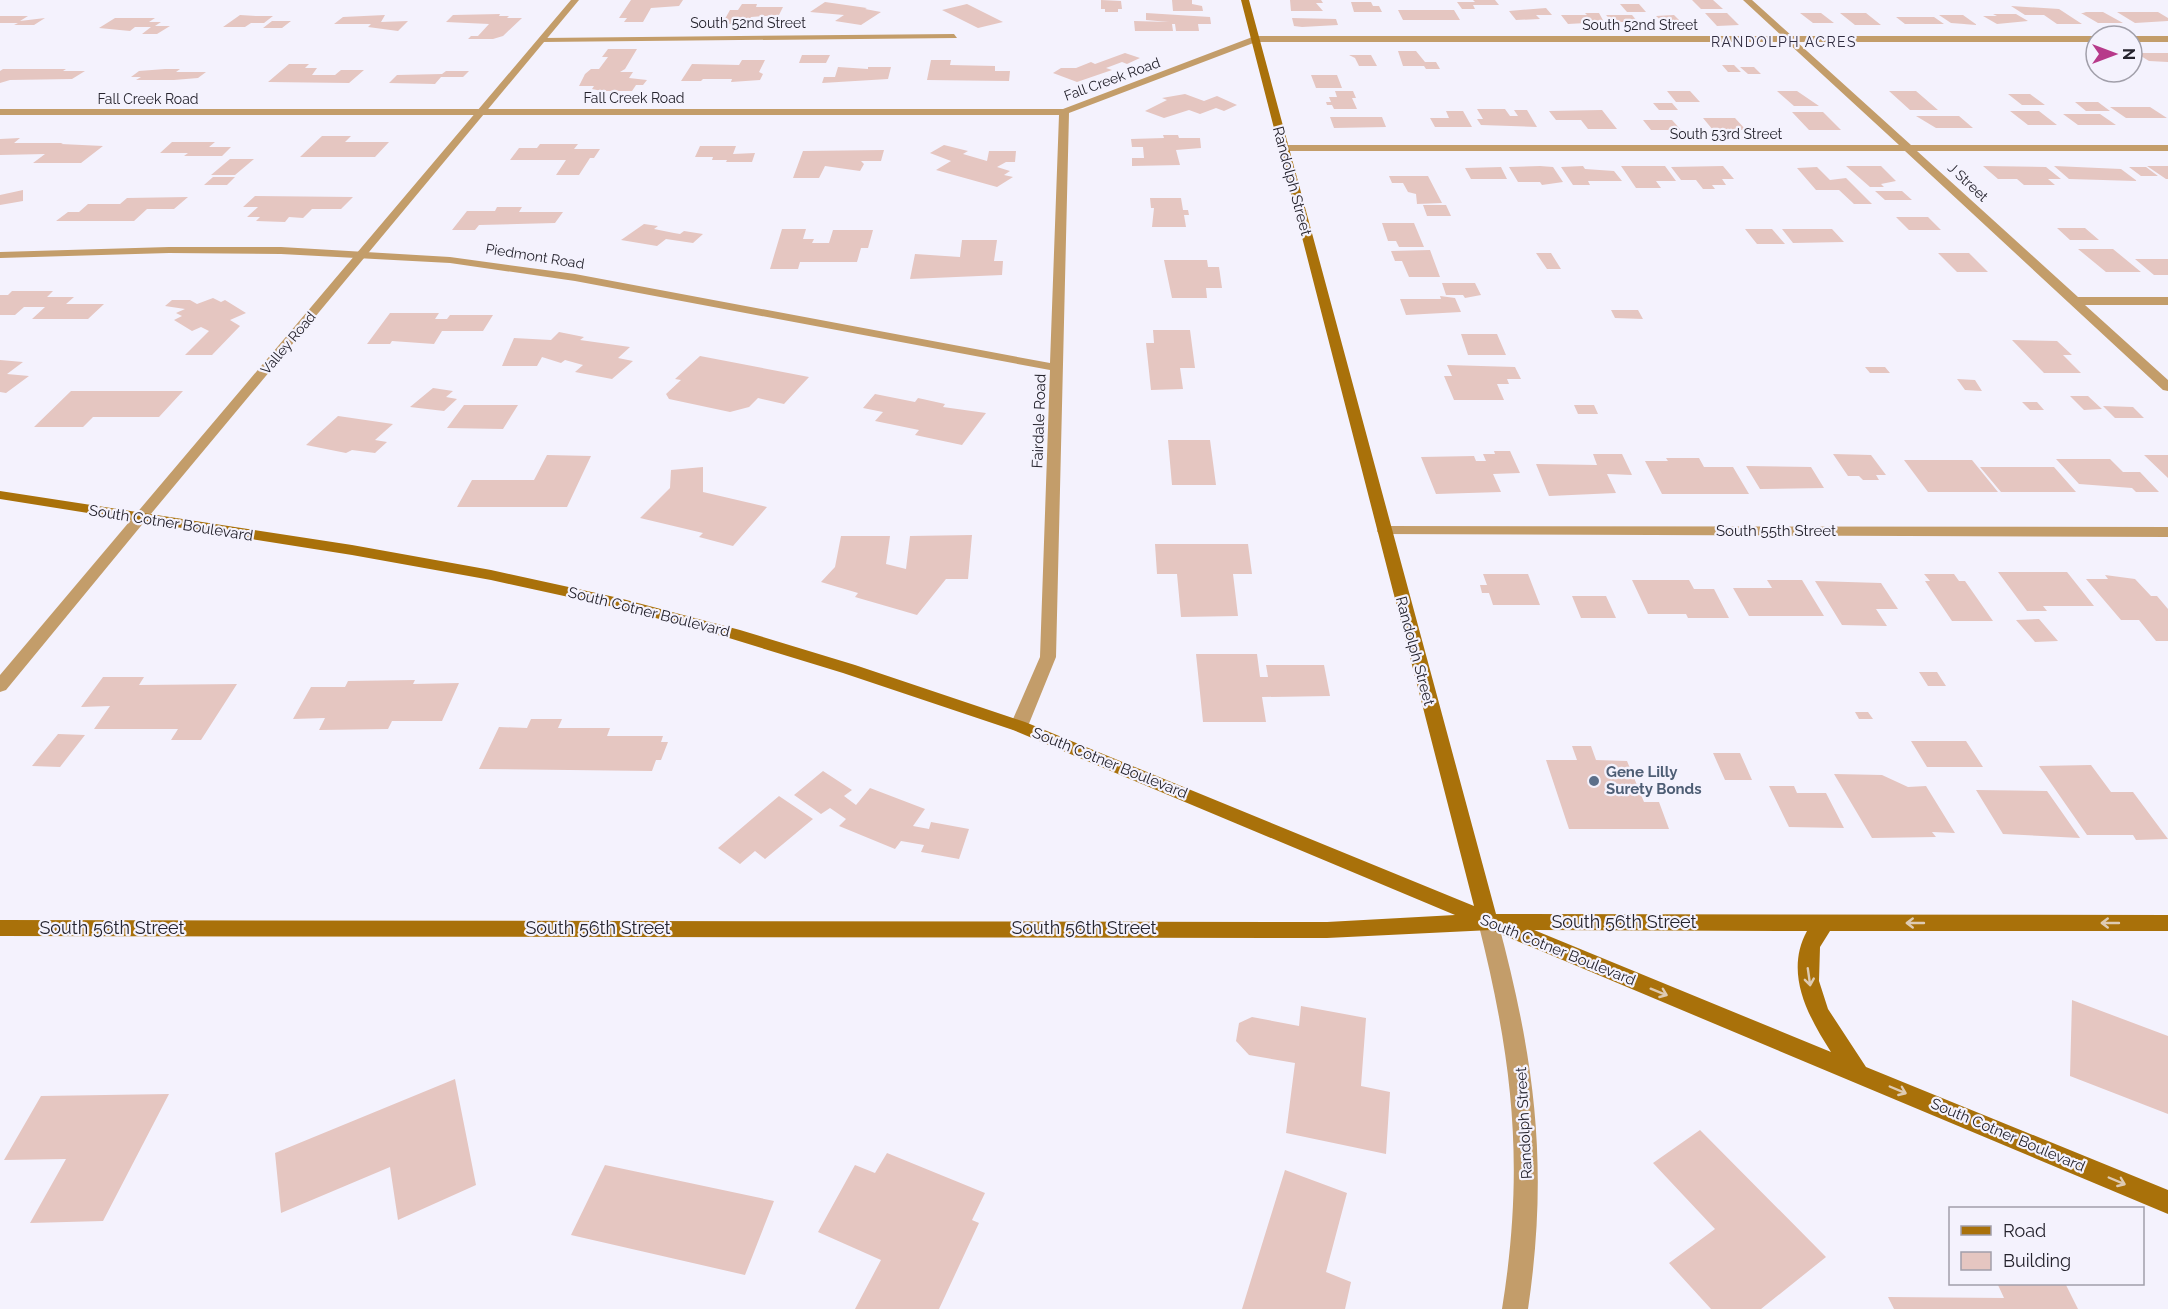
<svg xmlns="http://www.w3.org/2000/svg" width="2168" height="1309" font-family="Raleway,sans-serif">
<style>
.building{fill:#e5c6c1}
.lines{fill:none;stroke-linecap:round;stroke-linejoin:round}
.service{fill:#c39d6a;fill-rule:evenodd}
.minor{fill:#c39d6a;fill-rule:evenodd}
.tertiary{fill:#c39d6a;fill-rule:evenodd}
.secondary{fill:#a9710a;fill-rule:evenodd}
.oneway{stroke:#decbb4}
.service-dot{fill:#5c6f8a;stroke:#f4f2fd;stroke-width:2}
.labels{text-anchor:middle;stroke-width:4.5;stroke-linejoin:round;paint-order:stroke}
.far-street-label{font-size:14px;fill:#25232d;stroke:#f4f2fd}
.far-neighbourhood-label{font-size:14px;letter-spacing:1.5px;fill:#302c40;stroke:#f4f2fd}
.street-label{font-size:15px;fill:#25232d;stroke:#f4f2fd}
.service-label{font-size:15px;font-weight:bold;fill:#4e5e75;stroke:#f4f2fd;text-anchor:start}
.near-street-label{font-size:18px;fill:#25232d;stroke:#f4f2fd}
</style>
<rect width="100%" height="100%" fill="#f4f2fd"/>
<path class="building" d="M631,0H683L679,6L651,8L643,22H624L627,18H619Z
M1101,0L1121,1L1122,9H1118V12H1105V9H1101Z
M1172,0H1192V4L1202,6L1203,11H1173Z
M1290,0H1321L1323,3H1316L1323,11H1291Z
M1473,0H1495L1499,5H1473L1475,9H1462L1457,2H1475Z
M1692,0H1713L1723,9H1701Z
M825,2L867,8L865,9L881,12L861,25L835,21L844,15L810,12Z
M1351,2H1371L1373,6H1379L1382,12H1354Z
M742,4H757L756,7H783L779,15L751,17L747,24H722L730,10H738Z
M967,4L1003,22L978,28L942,10Z
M1620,4H1639L1646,12H1627Z
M2011,6L2059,9L2082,24H2057L2044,15H2025Z
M1546,8L1552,15H1536L1540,19L1516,20L1509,11Z
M1398,10H1454L1460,20H1403Z
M2083,12H2103L2123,23H2098L2081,13H2086Z
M2117,12H2158L2168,18V21L2135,23Z
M1146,13L1210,17L1211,24H1198L1199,31H1176L1175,24H1172L1173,31H1135L1134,21L1169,22L1146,20Z
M1585,13H1599L1604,22L1568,24L1561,15H1587Z
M1705,13H1727L1739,25L1717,26Z
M1800,13H1821L1834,23H1813Z
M1840,13H1866L1881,25H1855Z
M500,14L499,16H509L507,18H522L503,36L493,39H468L471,36H478L489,24L446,22L453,15Z
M1993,14H2016L2028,21L1997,24L1983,16H1997Z
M240,15L256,16H273L264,23H251L245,27H223Z
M385,15L381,22L408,21L398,31L368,27L371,24H334L343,17Z
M1606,15H1632L1638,22H1613Z
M1674,15L1682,23H1664L1656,16Z
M1939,15H1963L1977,25L1951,23Z
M0,16H28L20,21L45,18L34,25H14L18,23H0Z
M1896,17H1934L1944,24H1905Z
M115,18H155L149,22H161L155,26H170L157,34H142L151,27H135L130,31L99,28Z
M1292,18L1336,19L1338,25L1302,27L1294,26Z
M272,21H291L282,28H263Z
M608,49H637L625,69L620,72H633L629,78L647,80L643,85H636L632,91H602L592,89L594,86H579L585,74L591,69H599L608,57H602Z
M1398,51H1416L1425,62H1436L1440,69H1426L1424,66H1403Z
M1125,53L1140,58L1127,64L1122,62L1106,68L1112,70L1077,82L1053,73L1061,68H1076L1091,62L1095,64Z
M2136,53H2168V62L2149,61Z
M802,55H830L826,63H799Z
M1349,55H1371L1377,66H1359L1355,58Z
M742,60H765L759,72L763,74L760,80L731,82L732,79H703L701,81H681L692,64L739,65Z
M931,60H951L950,65L995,66V71H1010L1009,81L927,80Z
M289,64H309L305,68H317L312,75H335L341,70H364L349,83L268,82Z
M1722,65H1734L1741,72H1728Z
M838,67L868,69V67H891L888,79L822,83L824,77H835Z
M1740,67H1754L1761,74H1748Z
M3,69H66L63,71H85L72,79L10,80L0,83V71Z
M165,69H180L176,72H206L198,78L174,80H136L141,77H131L139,71Z
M446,71H469L463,77H441L435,84L389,83L397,75L442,74Z
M1311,75H1337L1342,88H1316Z
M1335,91H1353L1356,98H1352L1357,109H1334L1332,105H1327L1326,102H1331L1329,97H1337Z
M1667,91H1690L1700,102H1676Z
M1777,91H1797L1819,106H1794Z
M1889,91H1916L1938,110H1910Z
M1185,94L1204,101L1217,96L1237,105L1224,111L1216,108L1200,114L1189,110L1164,118L1145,111L1167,100L1162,98Z
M2008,94H2030L2045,105H2022Z
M2075,102H2098L2110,111H2086Z
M1653,103H1672L1678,110H1659Z
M2110,107H2150L2167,118H2126Z
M1477,109H1505L1510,116H1518L1514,110H1527L1537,127L1481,125L1477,119H1483Z
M1602,110L1617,129H1588L1581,120H1556L1549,111Z
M1446,111H1463L1472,127H1435L1430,118H1449Z
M2010,111H2039L2057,125H2028Z
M1792,112H1823L1841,130H1809Z
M2063,114H2100L2116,125H2078Z
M1916,116H1959L1973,128H1936Z
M1330,117H1382L1386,127L1334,128Z
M1703,118H1735L1746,130H1713Z
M1643,120H1672L1681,130H1651Z
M1163,135H1178L1179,138H1200L1201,148L1176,150L1180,165L1132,166V158H1144L1143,147H1132L1131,139L1164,138Z
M322,136H351L345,142H389L375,157H300Z
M20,138L14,143H63L61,144L103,146L81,163H33L45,154L0,155V139Z
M172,142H215L209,147H231L222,156H184L188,153H160Z
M540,144H578L574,149H600L594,158H590L579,175H556L566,160H510L519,148H537Z
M944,145L968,151L963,154L987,161L989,151H1016L1015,162H1006L997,167L1010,171L1004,175L1013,177L997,187L936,170L951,161L930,153Z
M700,146H736L733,154L755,153L752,162H726L727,160H712L713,157H695Z
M884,150L881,161H861L864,164L860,171L825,166L819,178H793L803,151Z
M230,159H254L235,175H211Z
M1540,166L1553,167L1563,182L1542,185L1540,182H1518L1509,167Z
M1583,166L1585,169L1614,171L1622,181H1588L1590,185H1573L1561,167Z
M1621,166H1665L1676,181H1656L1661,188H1636Z
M1723,166L1734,179H1722L1726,185H1712L1715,189H1703L1696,180H1681L1671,167Z
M1846,166H1881L1896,181L1881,184L1884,187H1870Z
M1983,166L2046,167L2061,179H2048L2055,185H2024L2017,179H1998Z
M2054,166L2121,169L2137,181L2069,179Z
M2147,166H2168V179H2166Z
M1501,167L1507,179H1471L1465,168Z
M1817,167L1830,180L1846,178L1872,204H1854L1839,190H1816L1797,168Z
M2129,167H2146L2158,176H2141Z
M1389,176H1428L1442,203L1417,204L1416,194L1408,192L1403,183H1392Z
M213,177H235L227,185H204Z
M23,190V201L0,205V195Z
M1875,191H1902L1912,200H1885Z
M255,196L353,197L341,209H312L303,218L289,217L285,222L256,221L260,217H247L258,207H243Z
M188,197L174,209H147L134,221H56L68,212H79L88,204H120L127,198Z
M1150,198H1181L1183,210H1188L1189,215H1184L1186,227H1152L1154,208H1151Z
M1423,205H1446L1451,216H1427Z
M497,207H522L519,212H563L555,223L479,225L475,230H452L467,211H495Z
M1896,217H1928L1941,230H1909Z
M1382,223H1414L1424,247H1399L1396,241H1388Z
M644,224L658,226L654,229L674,233L680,234L684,231L703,234L693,243L666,239L657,246L621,240Z
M2057,228H2085L2099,240H2070Z
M782,229H806L803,239H814L812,243H829L833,230H873L868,248H861L857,262H800L798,269H770Z
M1745,229H1772L1785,244H1757Z
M1782,229H1832L1844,242L1793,243Z
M962,240H997L994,261H1003L1002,275L910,279L915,254L960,257Z
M2078,249H2113L2141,272H2106Z
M1430,250L1440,277H1409L1402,261H1395L1391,251Z
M1536,253H1551L1561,269H1547Z
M1938,253H1969L1988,272H1957Z
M2135,259H2168V275H2154Z
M1164,260H1207L1208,267H1219L1222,288H1206L1207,298H1172Z
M1442,283H1475L1481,295L1465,298L1463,295H1446Z
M12,291H53L47,297H74L66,304H104L88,319H32L45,307H24L15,315H0V295H8Z
M1440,296L1455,298L1461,312L1406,315L1400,299H1441Z
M213,298L221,302L225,300L246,313L230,320L240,326L212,355H185L209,331L201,327L192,331L174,320L182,316L176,313L185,309L165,306L172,300H190L197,304Z
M1611,310H1638L1643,319L1615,318Z
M390,313H439L435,319H447L450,315H493L483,331H442L434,344L392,341L390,344H367Z
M1153,330H1190L1195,368H1180L1183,389L1151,390L1146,343H1154Z
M559,332L584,337L580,340L630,347L618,358L633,361L612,379L575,372L583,365L565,360L561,363L542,357L537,366H502L514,338L551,340Z
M1461,334H1497L1506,355H1468Z
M2012,340L2057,341L2072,355H2063L2081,373H2044Z
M700,356L809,377L784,404L758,398L749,407L730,412L669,399L666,394L681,380L675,379Z
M0,360L23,362L7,374L29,376L6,393L0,392Z
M1447,365L1515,367L1521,379H1507L1509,384H1497L1504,400H1454L1444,376H1452Z
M1865,367H1885L1890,373H1870Z
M1957,379L1975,380L1982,391L1965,390Z
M433,388L453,391L446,397L457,399L444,411L410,407Z
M71,391H183L159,417H93L83,427H34Z
M875,394L915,402L918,398L945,404L943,407L986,413L962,445L915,435L919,430L875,421L883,412L863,408Z
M2070,396H2088L2102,409L2084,410Z
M2022,402H2037L2044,410H2030Z
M464,405H518L503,429L447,428Z
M1574,405H1594L1598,414H1578Z
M2103,406L2133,407L2144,418H2115Z
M338,416L393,424L375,440L387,442L375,453L352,450L346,453L306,445Z
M1168,440H1210L1216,485H1172Z
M1494,451H1510L1520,473L1493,474L1501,492L1436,494L1421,457L1474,456L1476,461H1486L1483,454H1495Z
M1593,454H1622L1632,475L1607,474L1616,493L1549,496L1536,464L1597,465Z
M1833,454L1871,455L1886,475H1876L1879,480H1863L1859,476H1848Z
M547,455L591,456L567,507H457L472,480H534Z
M2144,455H2168V478Z
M1666,458H1699L1704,467H1733L1749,494H1662L1645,461H1668Z
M2056,459H2110L2123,472H2140L2159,492H2136L2132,488L2079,484Z
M1904,460H1972L1998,492H1928Z
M1746,466L1811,467L1824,488L1760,489Z
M703,467V492L767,507L733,546L699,537L703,533L640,518L670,488L671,470Z
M1980,467H2054L2076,492H2001Z
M972,535L968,579H946L917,615L855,597L858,593L821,582L835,567L841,536H890L886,564L906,569L910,536Z
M1155,544H1248L1252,574H1233L1238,616L1181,617L1177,574H1157Z
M1998,572H2067L2094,606H2043L2047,611H2027Z
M1483,574H1528L1540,605H1493L1489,593H1482L1480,585H1487Z
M1924,574H1954L1959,581H1965L1993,621H1952L1925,581H1930Z
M2105,575L2135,579L2151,596H2157L2168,609V641H2156L2139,620H2121L2086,579H2108Z
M1632,580H1689L1694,589H1714L1729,618H1688L1686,614H1648Z
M1767,580H1802L1824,616H1749L1733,588H1772Z
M1815,581L1881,583L1898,609H1876L1887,626L1842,625Z
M1572,596H1606L1616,618H1581Z
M2039,619L2058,641L2035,642L2016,620Z
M1196,654H1257L1260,677H1268L1266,665H1324L1330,696L1262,697L1266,722H1203Z
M1919,672H1937L1946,686H1928Z
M103,677H144L139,685L237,684L201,740H171L178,729H94L110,706L81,707Z
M415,680L413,684L459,683L442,721H392L388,729L319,730L325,718L293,719L311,687H345L348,681Z
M1855,712H1868L1873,719H1859Z
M531,719H562L558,728H610L607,736H663L661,742H668L661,760H656L652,771L479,769L499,727L527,728Z
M58,734L85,735L60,767L32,766Z
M1911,741H1966L1983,767H1927Z
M1572,746H1591L1596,760L1627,761L1644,802H1659L1669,829H1569L1546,760H1577Z
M1713,753H1740L1752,780H1725Z
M2091,765L2111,792H2133L2168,839L2136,840L2133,835H2087L2039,766Z
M823,771L852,790L844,796L856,805L870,788L925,809L913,826L929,829L931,822L969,829L959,859L921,852L924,845L901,841L895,849L839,826L846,819L830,808L821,814L794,795Z
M1834,774L1882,775L1908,787L1926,786L1955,833L1932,832L1936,837L1872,838Z
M1769,786H1794L1797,793H1826L1844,828L1789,827Z
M1976,790L2047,791L2080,838L2003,834Z
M779,796L813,819L765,859L755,851L740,864L718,848Z
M2072,1000L2168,1036V1114L2070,1076Z
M1301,1006L1366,1018L1361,1086L1390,1092L1386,1154L1286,1133L1295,1063L1249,1055L1236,1041L1239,1023L1252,1017L1299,1026Z
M455,1079L476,1185L398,1220L390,1167L281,1213L275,1153Z
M169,1094L103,1221L30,1223L66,1159L4,1160L41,1096Z
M1700,1130L1826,1257L1761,1309H1711L1669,1263L1715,1229L1653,1163Z
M887,1153L985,1193L972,1220L979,1223L939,1309H855L881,1260L818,1232L855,1165L875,1173Z
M605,1165L774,1201L745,1275L571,1235Z
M1285,1170L1347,1193L1326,1272L1351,1282L1345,1309H1242Z
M1998,1285H2066L2078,1309H1894L1888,1297L2004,1298Z"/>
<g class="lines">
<path class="service" d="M954,34L957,38L542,42L538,40L542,38Z"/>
<path class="minor" d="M1743,0H1752L1792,36H2096V42H1797L1911,145H2168V151H1917L2078,297H2168V305H2085L2168,380V391L2163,390L1905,151H1284L1279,148L1284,145H1899L1787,42H1256L1069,113L1056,657L1028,726L1025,730H1013L1010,726L1040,657L1050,370L575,281L450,263L281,254L169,253L0,258V252L169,247H281L450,257L575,274L1050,363L1059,115H0V109H1063L1255,36H1782Z
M2132,36H2168V42H2132Z
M140,514L147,518L145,521L6,690L0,692V675L135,515Z
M1384,526L2168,527V537L1379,534L1377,531L1379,528Z"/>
<path class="tertiary" d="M571,0H579L145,521H135L133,518L135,515Z
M1488,914L1495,916L1498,922C1535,1060 1549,1166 1528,1309H1502C1525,1166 1513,1061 1478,922L1481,916Z"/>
<path class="secondary" d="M1241,0H1249L1496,914L2168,915V931H1830L1820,947L1819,981L1828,1009L1866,1067L2168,1190V1214L1491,930L1327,938L0,936V920L1327,922L1455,915L1013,730L843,673L729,638L619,608L491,580L352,555L0,499V491L352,545L491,570L619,598L740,630L855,665L1025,722L1474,906ZM1534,930L1807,931C1784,973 1808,1016 1831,1052Z"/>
</g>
<defs><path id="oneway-shaft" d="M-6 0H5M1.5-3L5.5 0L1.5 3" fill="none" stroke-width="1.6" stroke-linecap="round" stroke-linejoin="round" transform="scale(1.5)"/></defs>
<g class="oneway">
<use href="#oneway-shaft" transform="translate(1915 923) rotate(-180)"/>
<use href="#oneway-shaft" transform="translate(2110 923) rotate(-180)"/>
<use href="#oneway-shaft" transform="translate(1809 977) rotate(82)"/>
<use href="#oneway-shaft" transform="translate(1659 992) rotate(22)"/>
<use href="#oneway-shaft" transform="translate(1898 1090) rotate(23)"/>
<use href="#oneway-shaft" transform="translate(2117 1181) rotate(23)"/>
</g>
<circle class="service-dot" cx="1594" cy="781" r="6"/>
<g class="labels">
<g class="far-street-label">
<text x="748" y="28">South 52nd Street</text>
<text x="1640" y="30">South 52nd Street</text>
<text transform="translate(1112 79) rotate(-20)" y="5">Fall Creek Road</text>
<text x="634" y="103">Fall Creek Road</text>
<text x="148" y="104">Fall Creek Road</text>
<text x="1726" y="139">South 53rd Street</text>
<text transform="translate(1968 182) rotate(43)" y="5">J Street</text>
<text transform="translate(535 256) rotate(9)" y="5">Piedmont Road</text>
<text transform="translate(288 343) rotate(-50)" y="5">Valley Road</text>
</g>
<g class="far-neighbourhood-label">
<text x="1784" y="47">RANDOLPH ACRES</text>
</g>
<g class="street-label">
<text transform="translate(1292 181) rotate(75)" y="5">Randolph Street</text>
<text transform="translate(1039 421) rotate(-88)" y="5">Fairdale Road</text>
<text transform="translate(171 523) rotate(9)" y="5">South Cotner Boulevard</text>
<text x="1776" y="536">South 55th Street</text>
<text transform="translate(649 612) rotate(14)" y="5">South Cotner Boulevard</text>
<text transform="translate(1415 651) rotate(75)" y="5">Randolph Street</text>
<text transform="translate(1110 763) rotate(22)" y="5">South Cotner Boulevard</text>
<text transform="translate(1558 950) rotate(22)" y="5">South Cotner Boulevard</text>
<text transform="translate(1524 1123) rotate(-93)" y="5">Randolph Street</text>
<text transform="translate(2008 1135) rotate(23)" y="5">South Cotner Boulevard</text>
</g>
<g class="service-label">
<text x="1606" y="777">Gene Lilly<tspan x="1606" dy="17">Surety Bonds</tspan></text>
</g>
<g class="near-street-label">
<text x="1624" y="928">South 56th Street</text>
<text x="112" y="934">South 56th Street</text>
<text x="598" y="934">South 56th Street</text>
<text x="1084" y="934">South 56th Street</text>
</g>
</g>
<rect x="1949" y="1207" width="195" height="78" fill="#f4f2fd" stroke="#a19faa" stroke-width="1.5"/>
<rect x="1961" y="1226" width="30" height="9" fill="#a9710a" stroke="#a19faa" stroke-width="1.5"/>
<text x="2003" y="1237" font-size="18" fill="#25232d">Road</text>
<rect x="1961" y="1252" width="30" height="18" fill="#e5c6c1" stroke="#a19faa" stroke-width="1.5"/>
<text x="2003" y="1267" font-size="18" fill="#25232d">Building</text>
<g transform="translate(2114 54) rotate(90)"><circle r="28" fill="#f4f2fd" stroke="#a19faa" stroke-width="1.5"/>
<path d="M0-4.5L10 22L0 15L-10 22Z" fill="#b73a8a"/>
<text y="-9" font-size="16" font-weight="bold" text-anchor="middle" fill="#25232d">N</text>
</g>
</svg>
